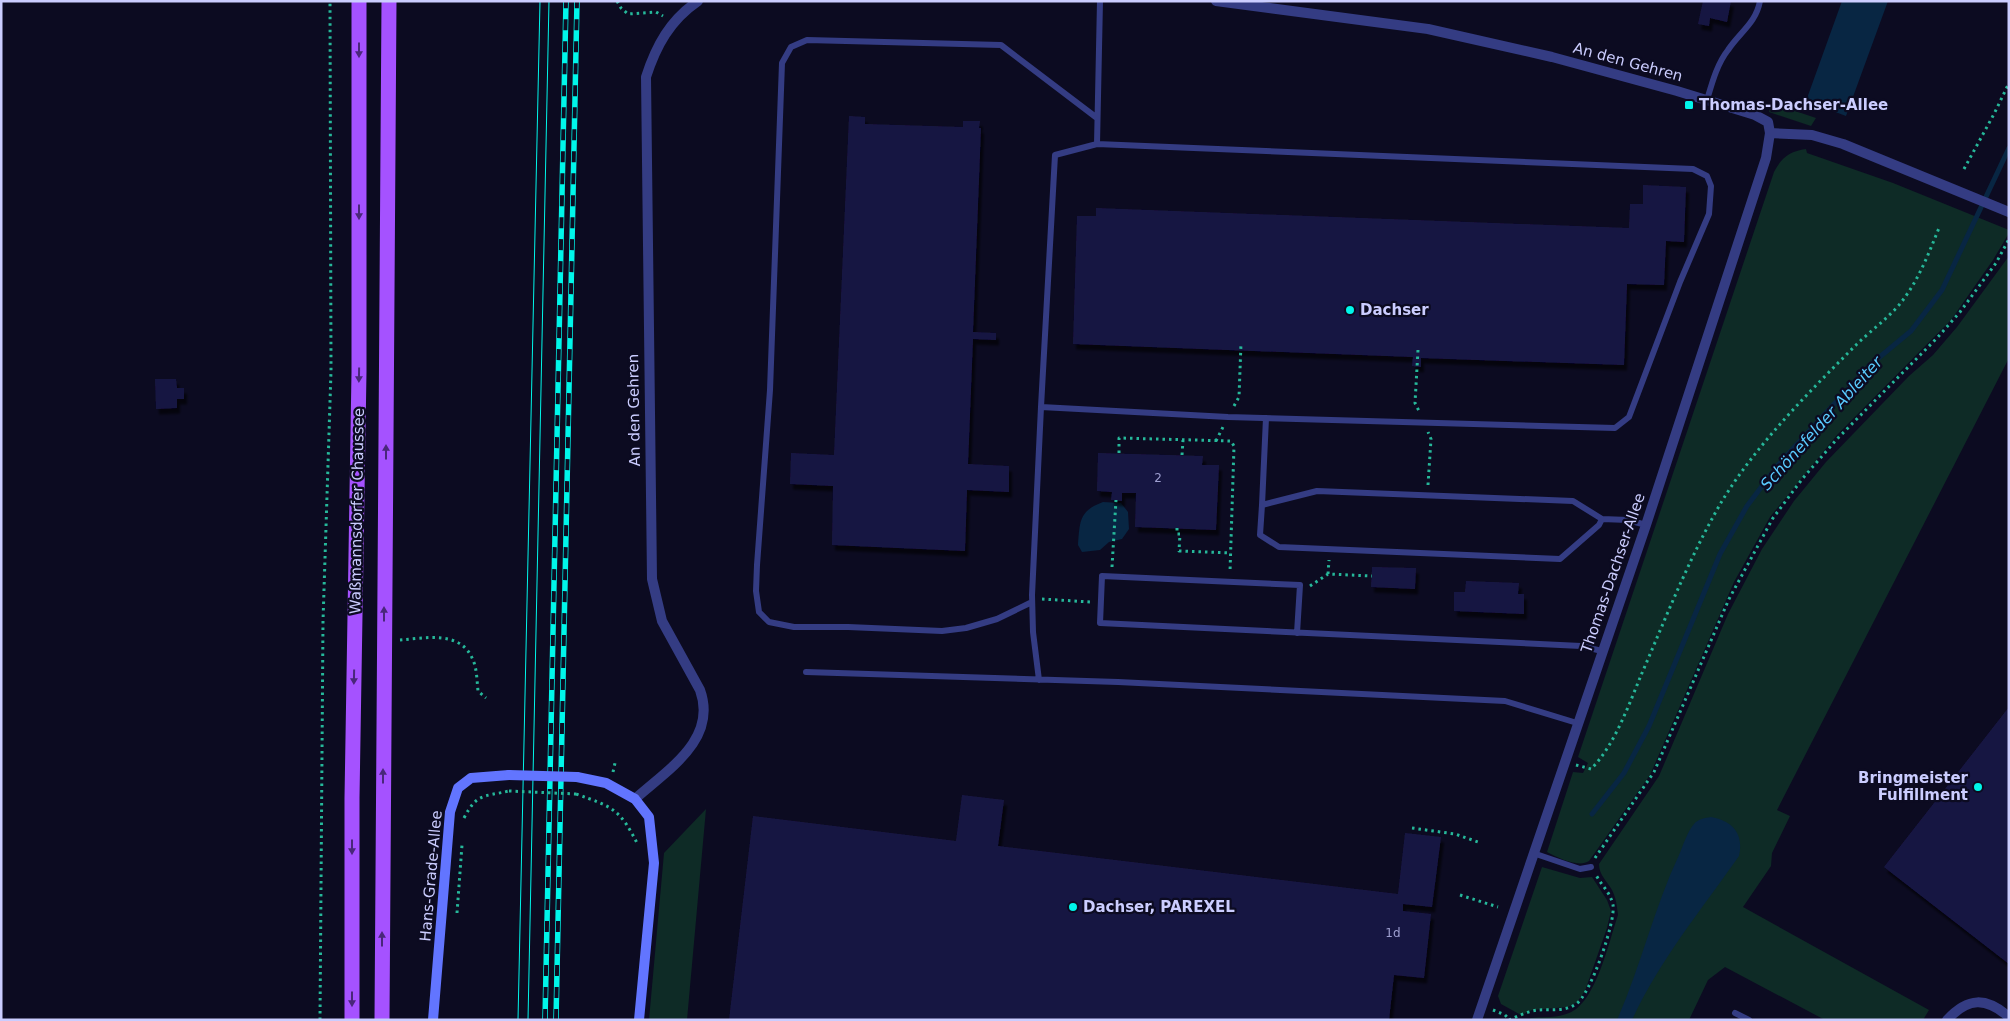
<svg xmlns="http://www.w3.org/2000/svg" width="2010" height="1021" font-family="'DejaVu Sans',sans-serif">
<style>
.green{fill:#0e2b26}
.water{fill:#082643}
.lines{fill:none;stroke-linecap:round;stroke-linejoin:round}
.stream{stroke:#082643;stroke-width:5}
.building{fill:#191643;filter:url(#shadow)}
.path{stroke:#26b89a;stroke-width:3;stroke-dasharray:2.5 4;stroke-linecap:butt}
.lane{stroke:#343c83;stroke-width:6}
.street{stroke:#343c83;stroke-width:10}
.secondary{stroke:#6275ff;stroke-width:10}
.primary{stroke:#a552ff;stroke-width:15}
.tram{stroke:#00f6ea;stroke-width:1}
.rail-casing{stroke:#00f6ea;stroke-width:5.5}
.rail{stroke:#0c0b21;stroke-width:4;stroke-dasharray:11;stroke-linecap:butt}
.path-bridge{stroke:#26b89a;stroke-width:3;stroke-dasharray:2.5 4;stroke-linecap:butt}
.secondary-bridge{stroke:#6275ff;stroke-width:10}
.oneway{fill:#49277a}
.poi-dot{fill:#00f6ea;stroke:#0c0b21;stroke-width:2}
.labels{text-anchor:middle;stroke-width:4.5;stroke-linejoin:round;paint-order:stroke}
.number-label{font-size:12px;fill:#9e9fd0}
.street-label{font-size:15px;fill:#cbcdff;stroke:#0c0b21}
.poi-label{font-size:15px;font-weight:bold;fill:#cbcdff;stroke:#0c0b21;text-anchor:start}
.water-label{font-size:16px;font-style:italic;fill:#59cbff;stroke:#0c0b21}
</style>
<defs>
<filter id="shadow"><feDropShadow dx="3" dy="5.5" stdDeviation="1" flood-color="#0009"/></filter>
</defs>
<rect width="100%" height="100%" fill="#0c0b21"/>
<path class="green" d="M1771,103L1816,118L1811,126L1769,112Z
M1806,149L1807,153L1893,183L2009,230V233L1993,260L1951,320L1837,435L1770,517L1734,582L1650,775L1589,861C1579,868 1558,858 1547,852L1573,772L1583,773L1588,763L1578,757L1774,172C1781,158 1790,151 1806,149Z
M2009,256V358L1777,810L1790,816L1772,853L1771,866L1743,907L1929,1010L1923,1020H1825L1725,967L1708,980L1689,1020H1528L1531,1018C1543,1017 1558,1018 1569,1013C1596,1003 1609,941 1618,915C1617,906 1616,898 1612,890C1607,881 1599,875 1599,864L1659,776L1728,614L1762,549L1794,501L1826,462L1909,376L1933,355L1957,327Z
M706,809L687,1020H649L664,853Z
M1542,867L1580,878L1592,877L1607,900L1611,911L1607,928L1585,991L1577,1002L1568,1007L1532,1010L1521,1015L1501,1004L1498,996Z"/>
<path class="water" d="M1842,1H1888L1846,116L1806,101Z
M1103,502L1121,503L1128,512L1129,529L1122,539L1109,542L1100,550L1082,552L1078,545C1080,521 1079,511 1103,502Z
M1711,817C1733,821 1744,834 1739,856C1702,909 1659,961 1632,1020H1617C1641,966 1654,908 1679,855C1683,846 1687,832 1694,824C1698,819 1705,818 1711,817Z"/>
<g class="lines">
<path class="stream" d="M1592,814L1624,773L1649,726L1720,554L1747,506L1778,465L1870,365L1911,331L1942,290L2009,148"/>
</g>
<path class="building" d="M1703,1H1731L1727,22L1710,18L1709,26L1698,24Z
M849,116L865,117V124L963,127V121H980L979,128H981L973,332L996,333V340L973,339L968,464L1009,466V492L967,490L965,551L832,545L833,486L790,484L791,453L834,455Z
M1643,185L1686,187L1684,242L1666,241L1664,285L1627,284L1624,365L1421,358V367L1412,366L1413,357L1073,344L1077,216H1096V208L1629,228L1630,204H1643Z
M155,379H176L177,388H184V399H177V408L156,409Z
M1098,453L1203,456L1202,465H1219L1216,530L1135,527L1136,493H1122V501L1111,500L1112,492L1097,491Z
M1372,567L1416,568L1415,589L1371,587Z
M1466,581L1519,583L1518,594H1524V614L1454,611V592H1465Z
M2009,707V964L1884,867Z
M962,795L1004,800L998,846L1398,894L1405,833L1441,837L1432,907L1403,904V911L1431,914L1424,978L1394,975L1389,1020H729L753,816L956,841Z"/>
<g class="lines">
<path class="path" d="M617,1L621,8L628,14L656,12L663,16
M1964,169L1994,114L2009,83
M1418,350L1415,403L1420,413
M1234,406L1239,397L1241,343
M1216,441L1223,427
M1119,453V438L1231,441L1234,446L1230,572
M1182,455L1183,440
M1428,485L1431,439L1428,432
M1177,528V534H1180L1179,551L1231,553
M1112,567L1116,500
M1328,574L1329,560
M1310,586L1328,574L1372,576
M1042,599L1090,602
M400,640C426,638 461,630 473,660C477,669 477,682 478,691L486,698
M1576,765L1591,769C1615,745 1629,704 1642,673C1667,615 1690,556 1722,501C1757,444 1807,394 1855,346C1869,332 1886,320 1899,305C1918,282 1928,255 1939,228
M613,772L615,763
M576,794C613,807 620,809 638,845
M464,818C477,793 483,797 509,791
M1412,828L1455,834L1478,842
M1595,858L1654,772L1729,599L1773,518L1803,478L1837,439L1938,337L1960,312L1996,263L2009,239
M1460,895L1498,907
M457,913L462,845
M1493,1010L1505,1015L1509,1019
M320,1020L323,621L331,371L330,1
M1509,1020C1518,1016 1529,1011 1538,1010C1551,1009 1565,1012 1576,1004C1590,996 1616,921 1613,905C1610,892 1602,886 1596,875"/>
<path class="lane" d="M1707,100C1712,83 1717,64 1728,50C1740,32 1756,23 1760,1
M1097,144L1693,169L1707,176L1711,186L1709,214L1680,282L1629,417L1615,428L1228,417L1041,407L1055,155Z
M1097,144L1100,1
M1317,491L1573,501L1602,519L1599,525L1560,559L1279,547L1260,535L1262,505Z
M1262,505L1266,418
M1602,519L1628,520L1646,525
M1032,602L997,619L966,628L942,631L848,627H794L769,622L759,612L756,591L757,565L770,390L782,63L791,47L807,40L1001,45L1097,118
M1297,633L1300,585L1102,576L1100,623L1581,646L1602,651
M806,672L1118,682L1505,701L1577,723
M1039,680L1033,632L1032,595L1041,407
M1533,853L1580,869L1591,867
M1735,1013L1749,1020"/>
<path class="street" d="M1216,1L1428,29L1552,57L1677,91L1755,115L1768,122L1770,133L1766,158L1646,525L1477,1020
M1770,133L1812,135L1843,144L2009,212
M635,799C667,770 718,740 700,690L662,621L652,579L646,77C656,46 670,20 698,1
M1947,1020C1968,997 1986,997 2009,1017"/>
<path class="secondary" d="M577,777L606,783L635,799L649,817L654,863L639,1020
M433,1020L450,812L458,788L471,778L509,775"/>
<path class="primary" d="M352,1020V798L359,372V1
M382,1020L389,1"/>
<path class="tram" d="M518,1020L540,1
M528,1020L549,1"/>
<defs>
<path id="rail" d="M545,1020L566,1
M556,1020L577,1"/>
</defs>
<use href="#rail" class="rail-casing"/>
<use href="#rail" class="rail"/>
<path class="path-bridge" d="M509,791L576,794"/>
<path class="secondary-bridge" d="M509,775L577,777"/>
</g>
<defs><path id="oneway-solid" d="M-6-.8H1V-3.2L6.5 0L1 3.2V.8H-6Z" transform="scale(1.25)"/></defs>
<g class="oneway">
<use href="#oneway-solid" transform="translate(359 50) rotate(90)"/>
<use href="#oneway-solid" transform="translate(359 212) rotate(90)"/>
<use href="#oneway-solid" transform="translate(359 375) rotate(91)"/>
<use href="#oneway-solid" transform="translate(386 452) rotate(-90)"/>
<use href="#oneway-solid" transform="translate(384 614) rotate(-90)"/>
<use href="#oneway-solid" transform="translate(354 677) rotate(91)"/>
<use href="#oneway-solid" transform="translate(383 776) rotate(-90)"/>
<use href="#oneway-solid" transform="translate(352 847) rotate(90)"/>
<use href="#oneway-solid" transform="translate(382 939) rotate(-90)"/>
<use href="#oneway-solid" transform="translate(352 999) rotate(90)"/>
</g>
<g class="poi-dot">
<rect x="1684" y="100" width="10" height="10" rx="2.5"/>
<circle cx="1350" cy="310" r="5"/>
<circle cx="1978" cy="787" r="5"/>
<circle cx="1073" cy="907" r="5"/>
</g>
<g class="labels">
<g class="number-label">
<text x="1158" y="482">2</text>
<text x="1393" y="937">1d</text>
</g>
<g class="street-label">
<text transform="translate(1628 62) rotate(15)" y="5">An den Gehren</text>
<text transform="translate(634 410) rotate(-91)" y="5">An den Gehren</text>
<text transform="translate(357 511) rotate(-89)" y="5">Waßmannsdorfer Chaussee</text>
<text transform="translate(1613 573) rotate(-71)" y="5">Thomas-Dachser-Allee</text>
<text transform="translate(431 876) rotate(-85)" y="5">Hans-Grade-Allee</text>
</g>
<g class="poi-label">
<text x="1699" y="110">Thomas-Dachser-Allee</text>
<text x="1360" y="315">Dachser</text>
<text x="1968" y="783" text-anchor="end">Bringmeister<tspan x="1968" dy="17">Fulfillment</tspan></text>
<text x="1083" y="912">Dachser, PAREXEL</text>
</g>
<g class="water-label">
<text transform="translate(1821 423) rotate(-48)" y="6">Schönefelder Ableiter</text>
</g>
</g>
<rect width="2010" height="1021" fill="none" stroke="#cbcdff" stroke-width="5"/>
</svg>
